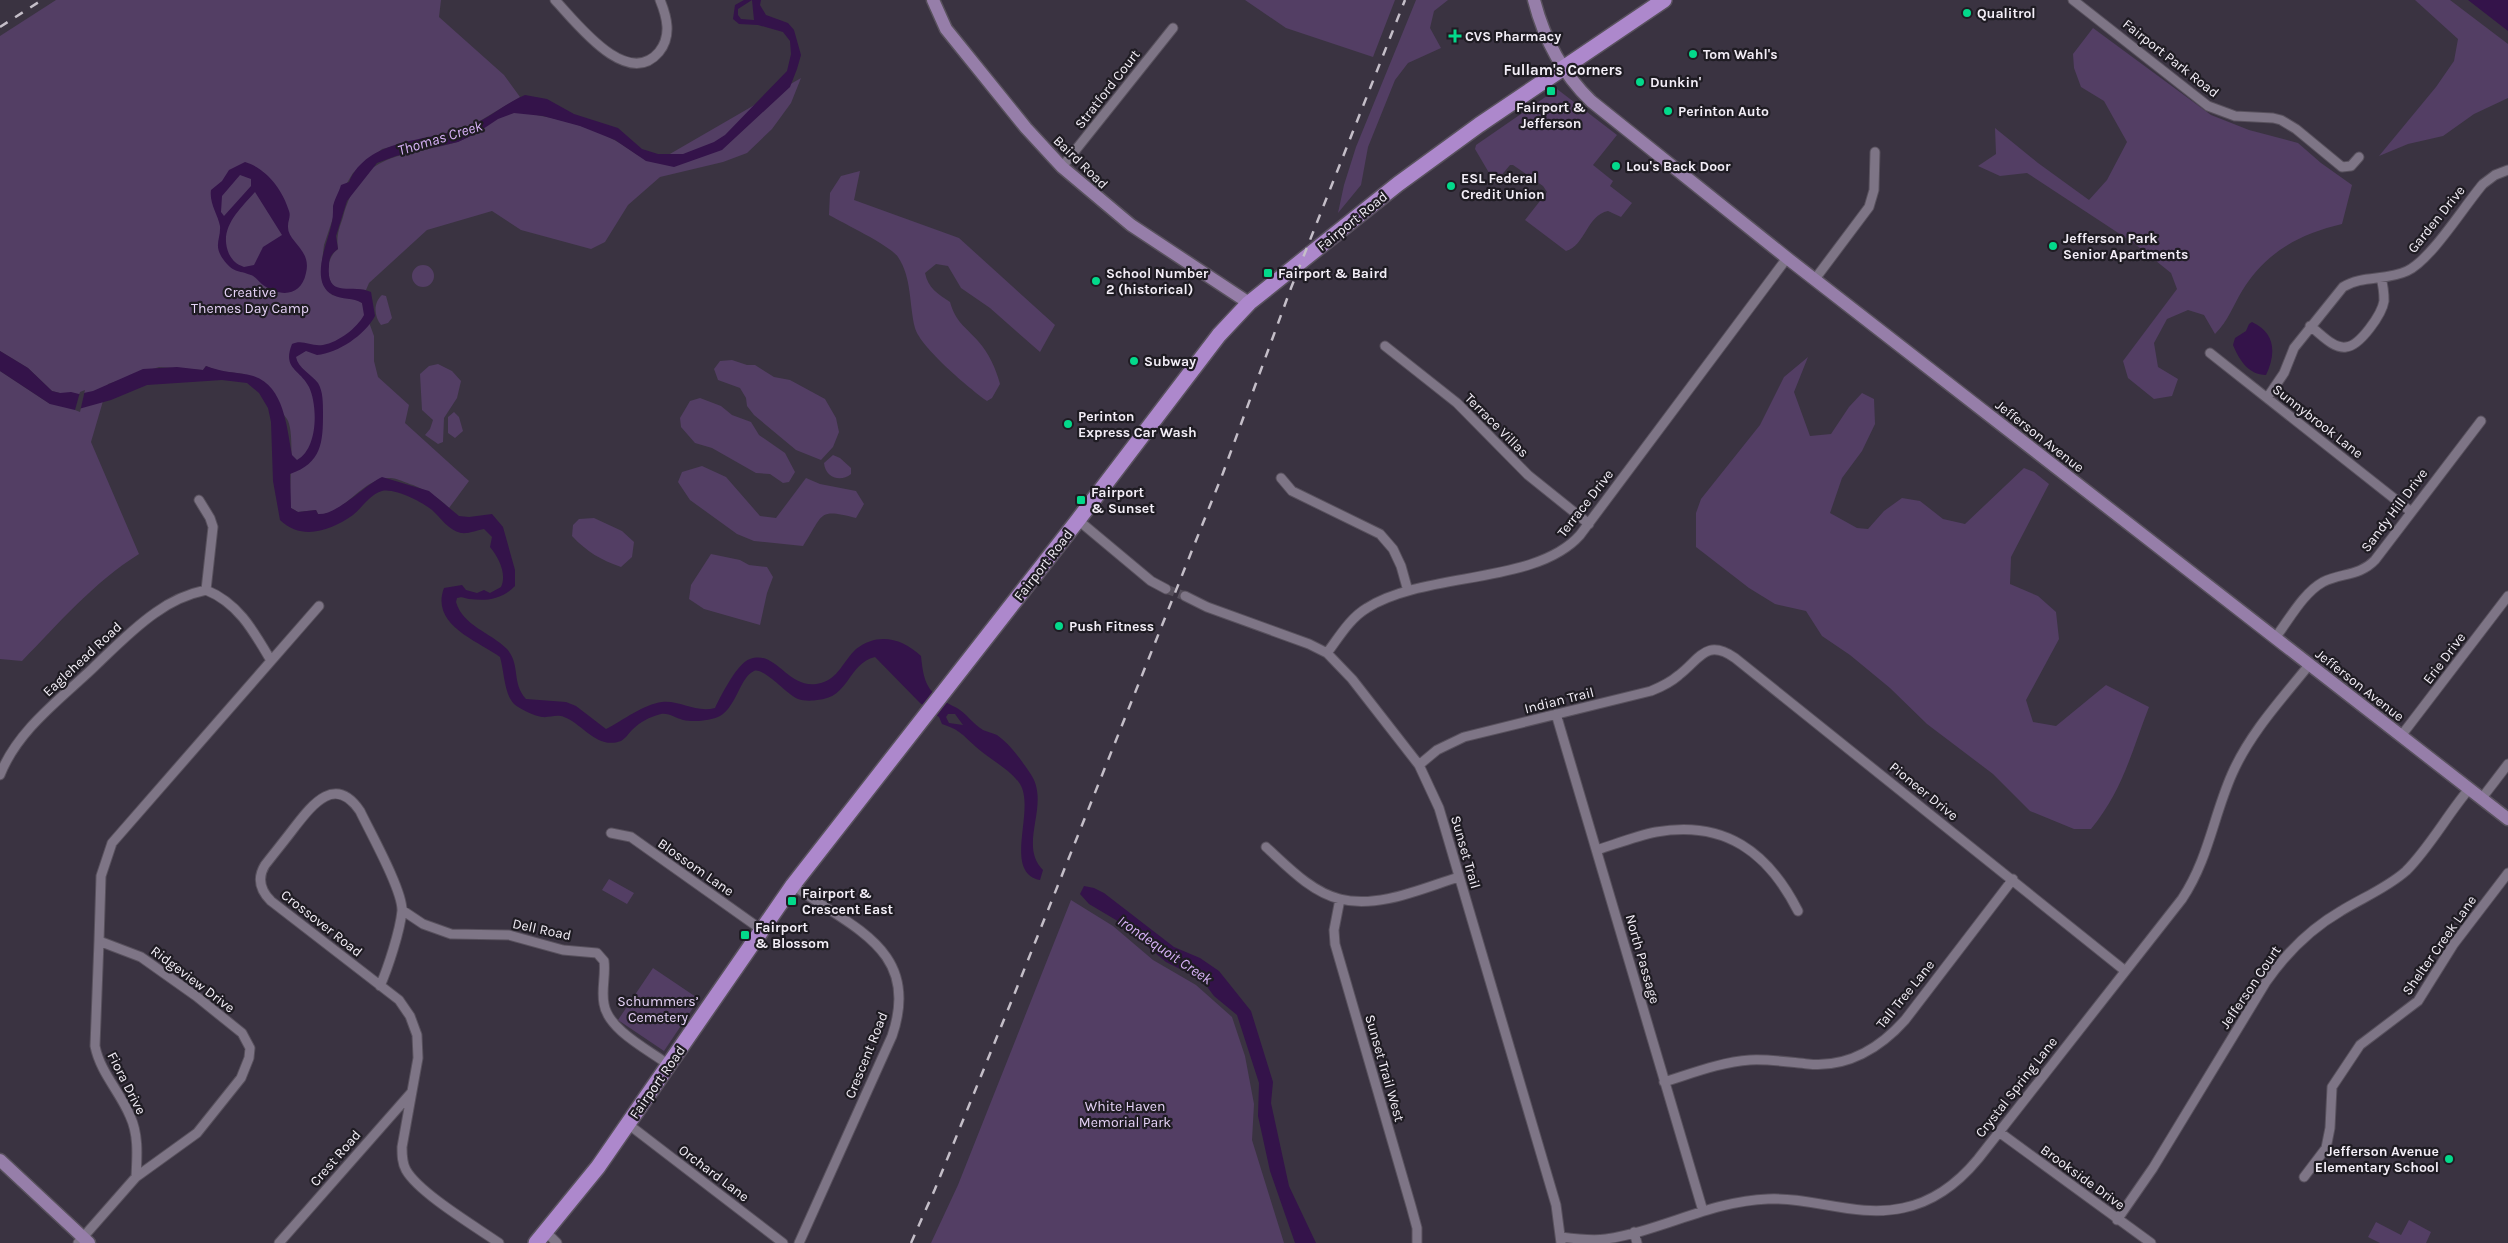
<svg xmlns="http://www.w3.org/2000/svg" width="2508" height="1243" font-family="Karla,sans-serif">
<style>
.green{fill:#533e64}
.water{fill:#34134a;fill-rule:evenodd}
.pier{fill:#3a3341}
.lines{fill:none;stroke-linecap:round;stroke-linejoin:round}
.street-tunnel{stroke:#564f5c;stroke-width:9;stroke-dasharray:9 4.5;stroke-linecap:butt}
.street-casing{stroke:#58515d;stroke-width:11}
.secondary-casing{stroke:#58515d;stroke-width:15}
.primary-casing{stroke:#58515d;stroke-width:18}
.street{stroke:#7e7586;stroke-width:9}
.secondary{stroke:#967ea9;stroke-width:12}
.primary{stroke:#ad88cc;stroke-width:15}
.rail{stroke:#c4bec8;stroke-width:2.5;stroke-dasharray:9 9;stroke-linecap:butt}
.poi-dot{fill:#03d98b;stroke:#1f1c23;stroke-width:2}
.labels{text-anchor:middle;stroke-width:4.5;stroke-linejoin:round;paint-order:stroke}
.poi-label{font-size:14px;font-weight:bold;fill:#f3eef7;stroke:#1f1c23;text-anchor:start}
.street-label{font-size:14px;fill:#f3eef7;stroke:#1f1c23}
.park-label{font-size:14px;fill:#e6d3f7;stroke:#1f1c23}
.neighbourhood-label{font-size:15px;font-weight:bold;fill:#f3eef7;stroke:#1f1c23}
.water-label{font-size:15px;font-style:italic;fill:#d8b2f8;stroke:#1f1c23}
</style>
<rect width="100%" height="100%" fill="#3a3341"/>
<path class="green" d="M56,0H441L439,17L504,75L520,97L478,122L463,129L382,149L353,173L333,206L334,215L324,245L321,269L332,295L355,298L362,303L374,336V361L378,377L409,405L405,423L469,481L449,508C438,497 427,491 413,485C406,483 397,478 390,478C362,477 343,517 318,514L316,510L298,512L291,508C288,488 296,433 287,419C276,403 258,388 244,374L219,371L206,366L203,370L159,367L108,384L91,442L139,554C94,582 59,623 22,661L0,659V371L50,404L60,393L52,391L28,368L0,351V36Z
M1245,0H1395L1373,57L1286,28Z
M1416,0H1448L1434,11L1430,28L1441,48L1408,63L1395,80L1368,147L1361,185L1338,213L1344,185L1356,147Z
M2415,0H2450L2508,44V98L2474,114L2443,136L2408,144L2379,156L2436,87L2454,61L2458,39Z
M2093,28L2211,115L2249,130L2298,143L2321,163L2352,185L2342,224C2299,234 2265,253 2242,291C2233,306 2228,321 2215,334L2204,315L2188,310L2167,319L2154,343L2158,367L2178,379L2172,396L2154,399L2128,378L2123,361L2177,289L2171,273L2135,244L2027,173L2000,176L1978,166L1996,154L1995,128L2038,163L2089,200L2107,180L2127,142L2104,101L2081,87L2074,68L2073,54Z
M801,78L791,103L772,129L747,153L723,162L660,177L628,205L605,242L591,249L521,230L492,211L427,230L369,283L366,290C358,288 347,292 339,289C323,283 326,257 338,249C336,236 339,229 343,217C362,149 403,158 457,142C477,136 494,114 514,113C523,112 533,114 541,116C562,119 598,130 616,141C630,149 640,159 656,162Z
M1557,89L1617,135L1593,165L1613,181L1610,186L1632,203L1621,217L1608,211C1587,215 1585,246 1566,251L1525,220L1547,192L1543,186L1513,165H1510L1495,183L1475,149L1476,145Z
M860,171L854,200L959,238L1055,325L1040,352L990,308L961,288L948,266L936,264L925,273C928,288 938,294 950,302C956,323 965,326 978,341C989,353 996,369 1000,384L992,398L987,401C970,389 920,347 915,328C909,304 912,278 898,257C891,246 843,223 829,215L830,193L841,176Z
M412 276a11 11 0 1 1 22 0a11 11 0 1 1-22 0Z
M382,295L386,296L392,318L388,323L381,325C374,316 373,303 382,295Z
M1808,357L1794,392L1810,436L1831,434L1849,407L1862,393L1874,399L1875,424L1862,451L1842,478L1830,513L1857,528L1868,529L1884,511L1902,498L1920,501L1943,519L1965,524L2024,468L2034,472L2049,484L2011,557L2010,584L2038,596L2056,612L2059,639L2026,700L2033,722L2056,726L2106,685L2149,707C2131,753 2123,790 2091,829H2074L2030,811L1993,774L1927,724L1890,688L1850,655L1822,636L1806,611L1775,604L1749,588L1696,547V513L1701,499L1760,425L1784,377Z
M732,360L747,365H755L774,377L790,380L825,399L836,418L839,432L833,447L821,460L796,450L754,415L747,406L746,398L740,388L718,380L714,369L720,361Z
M438,364L452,371L461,381L457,398L444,418L443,442L438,444L425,435L430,429L433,420L422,410L420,374L429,366Z
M700,398L721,406L732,415L751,422L759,435L785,453L795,472L789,482L783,483L770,474L756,473L712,448L695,443L681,427L680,418L690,401Z
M454,412L459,417L463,431L455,438L448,433V417Z
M833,455L840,458L851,468V474C840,483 825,477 824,463Z
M702,466L726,477L760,516L776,518L806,478L820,484L856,491L864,504L856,518C817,508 824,514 803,546L754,541L737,534L690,500L678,482L682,472Z
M594,518L622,531L634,542L632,557L621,567C601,560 587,552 572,536L573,525L579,519Z
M711,554L740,560L749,565L767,567L773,577L767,593L760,625L704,609L689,599L691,585Z
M609,879L634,893L627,904L602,890Z
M1071,900L1113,926L1153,960L1196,985L1232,1017L1245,1056L1254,1104L1252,1140L1284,1243H931L958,1185Z
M653,968L699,999L664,1051L618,1020Z
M2409,1220L2431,1232L2426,1243H2380L2368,1237L2376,1222L2401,1235Z"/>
<path class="water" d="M744,0H761L760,5L766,15L788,23L794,30L801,55L797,69L790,87L722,150L674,167L646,161L615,140L580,126L543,116L514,113L498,119L477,133L458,142L396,156L377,163L347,201L336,236L338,249C331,254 329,258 329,266C326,300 352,283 371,292L375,316C365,335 338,353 317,355L306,351L296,357C298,368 311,374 318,383C323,391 323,403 323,413C323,442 322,463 290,474L291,508L298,512L316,510L318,514C336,516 365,485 382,477L429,491L459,516L469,517L492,514L503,527L515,570V586C501,600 486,601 469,599C464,598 463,596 457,598L456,602C463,626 490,632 507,649C521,665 511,682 526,699L566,702L576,706L606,729C622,721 644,704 662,702C680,700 695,713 715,708C721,696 737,663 750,659C777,649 788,692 821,683C838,679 844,660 856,649C878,632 902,638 921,656C924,687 929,694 957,708C966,713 973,724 983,730C987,732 993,733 997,735C1010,744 1021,760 1030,773C1052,804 1017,844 1043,870L1040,880C1002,872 1036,810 1020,784C1010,769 989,759 976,747C970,742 965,736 959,732C954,728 947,726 942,724L939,717L920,703L875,657C847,664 850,698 817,700C812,701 803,701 798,699C788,696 764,667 754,671C740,677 737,706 720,716C710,721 694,722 683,720C675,718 670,713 661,714C649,717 640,722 632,730C629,733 625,739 621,741C597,750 583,724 564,717C556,714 549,718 542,717C534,716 520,709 514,704C504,694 504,670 500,657C478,641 430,625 444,588L462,585L466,590L477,593L484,590L490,593L501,587C507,574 499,558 490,547L492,537L484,529C477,530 469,534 461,533C448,530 441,518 432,510C422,502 395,488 382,491C370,494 362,508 353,515C330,531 302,541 280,520L273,481L271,422L268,408L259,393L247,383L222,380L147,385L111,400L75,410L50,404L0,371V351L28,368L52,391L60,393L71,392L79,394L93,391L143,369L177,367L203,370L206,366C219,371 230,372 244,374C284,379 286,424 292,455L297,460C318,449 318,406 309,387C300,369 282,369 292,344C303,339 311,347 323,345C339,342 357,328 364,315L362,303C353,297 342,300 333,295C309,283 327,244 331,226C333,219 333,214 333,207C334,200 339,192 341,185L349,182C368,138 425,142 465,128C487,120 504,104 525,95L547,99L574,114L618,128L642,149L658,154H683L714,142L725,135L787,71L791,54L790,41L783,32L758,25L739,24L733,19L735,5ZM752,0L754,20L741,19L738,15V9ZM948,714H955L963,725L949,723L946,717Z
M2468,0H2508V31Z
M245,162C266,168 283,190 289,211C291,217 288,220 288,226C287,242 312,249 306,273C301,297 280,297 263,285C259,282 255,276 251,275C238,270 233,273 223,259C213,245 221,239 220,226C218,215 209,203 211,190L222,181L229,170ZM240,175L251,179V186L224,216L221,212L222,196ZM255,192L282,235L263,247L254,265L244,267C236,264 233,261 229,254C218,229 239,210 255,192Z
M2252,322C2276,333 2276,354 2266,375C2249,375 2239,360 2233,345L2235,338L2246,331L2249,324Z
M1084,886L1094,888L1104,893L1174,947L1200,958L1219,971L1251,1011L1273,1082L1271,1103L1289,1186L1316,1243H1295L1270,1171L1258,1116L1259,1083L1237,1015L1214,996L1202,980L1166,962L1116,920L1089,904L1080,894Z"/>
<path class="pier" d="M85,390L80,412L75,410L80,392Z"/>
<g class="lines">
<path class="street-tunnel" d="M1166,589L1185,596"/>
<defs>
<path id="street" d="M555,0C576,22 627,90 659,52C672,36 667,17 660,0
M2073,0L2208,106L2235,116L2273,118L2281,120L2296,129L2342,167L2351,166L2359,157
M1062,167L1173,28
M1815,279L1869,207L1874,190L1875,152
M2310,326C2320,333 2333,349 2346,347C2360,346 2382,314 2384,301C2384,293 2383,285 2381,278
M1385,346L1457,403L1528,475L1589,524
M2210,353L2410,511
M2267,398L2284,373L2294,348L2343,287C2362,275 2386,281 2407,271C2431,260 2464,206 2483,184L2495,175L2508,170
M1281,478L1292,491L1380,534L1393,549L1401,566L1408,591
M199,500L210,518L213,527L206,590
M1078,520L1151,581L1166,589
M206,590C238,603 253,630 270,659
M1185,596L1207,607L1309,644L1327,653L1352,679L1419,765L1439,808L1556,1205L1561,1243
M2275,638C2289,620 2303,593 2323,582C2341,573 2360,576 2375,560L2481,421
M1327,653C1339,637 1350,618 1367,608C1426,571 1536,585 1580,535L1787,258
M1556,714L1703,1211
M2401,736L2508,596
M1419,765L1437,750L1464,737L1651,691C1661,687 1671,682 1679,675C1700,659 1706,638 1735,658L2124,970
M0,775C17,731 59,700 92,669C112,650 132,629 155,613C170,602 187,594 206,590
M2482,798L2508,764
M611,833L631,837L762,930
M1266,847C1287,866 1311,892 1340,899C1378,909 1423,888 1459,877
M1597,850C1616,844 1636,836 1656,832C1725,820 1768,852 1798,911
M793,885C851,928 922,949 892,1036L799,1243
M1340,899L1334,930L1335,944L1411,1206L1417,1228V1243
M402,910L423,924L451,934L509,935L563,950L597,953L604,961C606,975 601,990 604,1004C608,1030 649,1050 669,1065
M99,941L95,1046C100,1072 120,1092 130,1116C139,1135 137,1157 136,1177
M380,986C388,968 400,931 402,911C403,891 370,832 360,811C335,774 312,805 294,828C285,840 275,852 265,865C257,878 260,890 271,901L399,1000L410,1016L417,1035L418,1058L402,1147C402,1155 402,1163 406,1170C419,1193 476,1227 499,1243
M1664,1082C1693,1073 1721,1062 1750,1060C1770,1059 1788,1062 1808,1064C1847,1068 1880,1048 1905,1020L2013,879
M628,1124L783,1243
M1999,1132L2151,1243
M2304,1177L2326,1148L2330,1128L2332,1087L2360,1045L2418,1001L2453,945L2508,873
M2117,1220L2153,1168L2266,982C2286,953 2310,929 2341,911C2362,898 2387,888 2406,871C2430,847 2447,815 2469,789
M546,1232L557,1243
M1634,1232L1637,1243
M1561,1237C1576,1239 1591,1241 1606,1239C1661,1231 1711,1201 1768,1199C1813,1197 1857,1218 1903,1208C1933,1202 1959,1182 1978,1159L2182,899C2209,858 2213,817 2232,774C2250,733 2281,700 2309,665
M78,1243L136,1177L197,1133L241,1078L249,1058L250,1048L242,1033L196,996L141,957L99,941L101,876L112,843L319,606
M279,1243L411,1093"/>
<path id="secondary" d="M933,0L946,29L1026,128L1062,167L1131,225L1249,303
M1534,0C1544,39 1562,73 1591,101L1787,258L2508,819
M0,1160L89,1243"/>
<path id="primary" d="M536,1243L598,1167L793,885L1078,520L1219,335L1249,303L1398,184L1479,125L1664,0"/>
</defs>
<use href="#street" class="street-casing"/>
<use href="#secondary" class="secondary-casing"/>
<use href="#primary" class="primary-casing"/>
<use href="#street" class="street"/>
<use href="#secondary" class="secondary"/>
<use href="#primary" class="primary"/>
<path class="rail" d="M0,27L42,0
M911,1243L935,1189L1016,990L1223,473L1291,288L1405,0"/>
</g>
<g class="poi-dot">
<circle cx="1967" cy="13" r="5"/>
<path d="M1452.5 28.5h5v5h5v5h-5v5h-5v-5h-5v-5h5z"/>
<circle cx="1693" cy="54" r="5"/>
<circle cx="1640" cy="82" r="5"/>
<rect x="1546" y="86" width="10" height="10" rx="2.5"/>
<circle cx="1668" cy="111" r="5"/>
<circle cx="1616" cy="166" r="5"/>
<circle cx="1451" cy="186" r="5"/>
<circle cx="2053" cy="246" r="5"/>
<rect x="1263" y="268" width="10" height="10" rx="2.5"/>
<circle cx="1096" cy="281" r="5"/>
<circle cx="1134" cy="361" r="5"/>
<circle cx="1068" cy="424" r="5"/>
<rect x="1076" y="495" width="10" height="10" rx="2.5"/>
<circle cx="1059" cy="626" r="5"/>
<rect x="787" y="896" width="10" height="10" rx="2.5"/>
<rect x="740" y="930" width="10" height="10" rx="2.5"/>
<circle cx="2449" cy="1159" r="5"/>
</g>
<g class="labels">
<g class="poi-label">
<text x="1977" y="18">Qualitrol</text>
<text x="1465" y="41">CVS Pharmacy</text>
<text x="1703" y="59">Tom Wahl's</text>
<text x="1650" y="87">Dunkin'</text>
<text x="1551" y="112" text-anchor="middle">Fairport &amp;<tspan x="1551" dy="16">Jefferson</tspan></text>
<text x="1678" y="116">Perinton Auto</text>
<text x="1626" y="171">Lou's Back Door</text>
<text x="1461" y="183">ESL Federal<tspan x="1461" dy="16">Credit Union</tspan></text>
<text x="2063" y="243">Jefferson Park<tspan x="2063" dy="16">Senior Apartments</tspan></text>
<text x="1106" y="278">School Number<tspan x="1106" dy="16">2 (historical)</tspan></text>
<text x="1278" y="278">Fairport &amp; Baird</text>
<text x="1144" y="366">Subway</text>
<text x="1078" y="421">Perinton<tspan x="1078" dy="16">Express Car Wash</tspan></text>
<text x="1091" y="497">Fairport<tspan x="1091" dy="16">&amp; Sunset</tspan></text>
<text x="1069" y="631">Push Fitness</text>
<text x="802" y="898">Fairport &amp;<tspan x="802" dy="16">Crescent East</tspan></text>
<text x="755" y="932">Fairport<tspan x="755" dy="16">&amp; Blossom</tspan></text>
<text x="2439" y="1156" text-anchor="end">Jefferson Avenue<tspan x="2439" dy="16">Elementary School</tspan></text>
</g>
<g class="street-label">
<text transform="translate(2171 58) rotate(38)" y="5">Fairport Park Road</text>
<text transform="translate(1107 89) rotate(-52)" y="5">Stratford Court</text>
<text transform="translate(1081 162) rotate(44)" y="5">Baird Road</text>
<text transform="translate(2436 219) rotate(-51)" y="5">Garden Drive</text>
<text transform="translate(1352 221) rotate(-39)" y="5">Fairport Road</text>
<text transform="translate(2318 421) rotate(38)" y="5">Sunnybrook Lane</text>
<text transform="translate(1497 425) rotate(45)" y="5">Terrace Villas</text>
<text transform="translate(2040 436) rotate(38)" y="5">Jefferson Avenue</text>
<text transform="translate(1585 503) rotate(-52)" y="5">Terrace Drive</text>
<text transform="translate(2394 510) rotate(-53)" y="5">Sandy Hill Drive</text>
<text transform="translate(1043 565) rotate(-52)" y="5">Fairport Road</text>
<text transform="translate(2444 658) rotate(-53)" y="5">Erie Drive</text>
<text transform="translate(82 659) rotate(-43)" y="5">Eaglehead Road</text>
<text transform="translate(2360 685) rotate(38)" y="5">Jefferson Avenue</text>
<text transform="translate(1559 700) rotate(-14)" y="5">Indian Trail</text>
<text transform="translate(1924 791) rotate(39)" y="5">Pioneer Drive</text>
<text transform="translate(1466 852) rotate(74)" y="5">Sunset Trail</text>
<text transform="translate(696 867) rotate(35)" y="5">Blossom Lane</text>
<text transform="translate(322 923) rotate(38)" y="5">Crossover Road</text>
<text transform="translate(542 929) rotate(12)" y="5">Dell Road</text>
<text transform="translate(2439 945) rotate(-55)" y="5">Shelter Creek Lane</text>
<text transform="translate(1643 959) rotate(74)" y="5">North Passage</text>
<text transform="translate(193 979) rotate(37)" y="5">Ridgeview Drive</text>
<text transform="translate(2250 987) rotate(-56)" y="5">Jefferson Court</text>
<text transform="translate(1905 994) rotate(-51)" y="5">Tall Tree Lane</text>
<text transform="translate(866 1055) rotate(-68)" y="5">Crescent Road</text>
<text transform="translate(1385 1068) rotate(74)" y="5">Sunset Trail West</text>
<text transform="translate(657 1082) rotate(-55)" y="5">Fairport Road</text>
<text transform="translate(127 1083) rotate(63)" y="5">Fiora Drive</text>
<text transform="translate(2016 1087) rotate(-52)" y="5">Crystal Spring Lane</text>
<text transform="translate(335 1158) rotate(-49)" y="5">Crest Road</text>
<text transform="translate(714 1173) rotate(37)" y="5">Orchard Lane</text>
<text transform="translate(2083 1177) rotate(36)" y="5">Brookside Drive</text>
</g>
<g class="park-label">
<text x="250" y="297">Creative<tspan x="250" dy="16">Themes Day Camp</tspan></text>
<text x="658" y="1006">Schummers’<tspan x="658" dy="16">Cemetery</tspan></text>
<text x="1125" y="1111">White Haven<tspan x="1125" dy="16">Memorial Park</tspan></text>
</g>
<g class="neighbourhood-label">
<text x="1563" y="75">Fullam's Corners</text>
</g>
<g class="water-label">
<text transform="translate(440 138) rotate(-17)" y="5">Thomas Creek</text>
<text transform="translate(1165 950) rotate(34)" y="5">Irondequoit Creek</text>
</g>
</g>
</svg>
